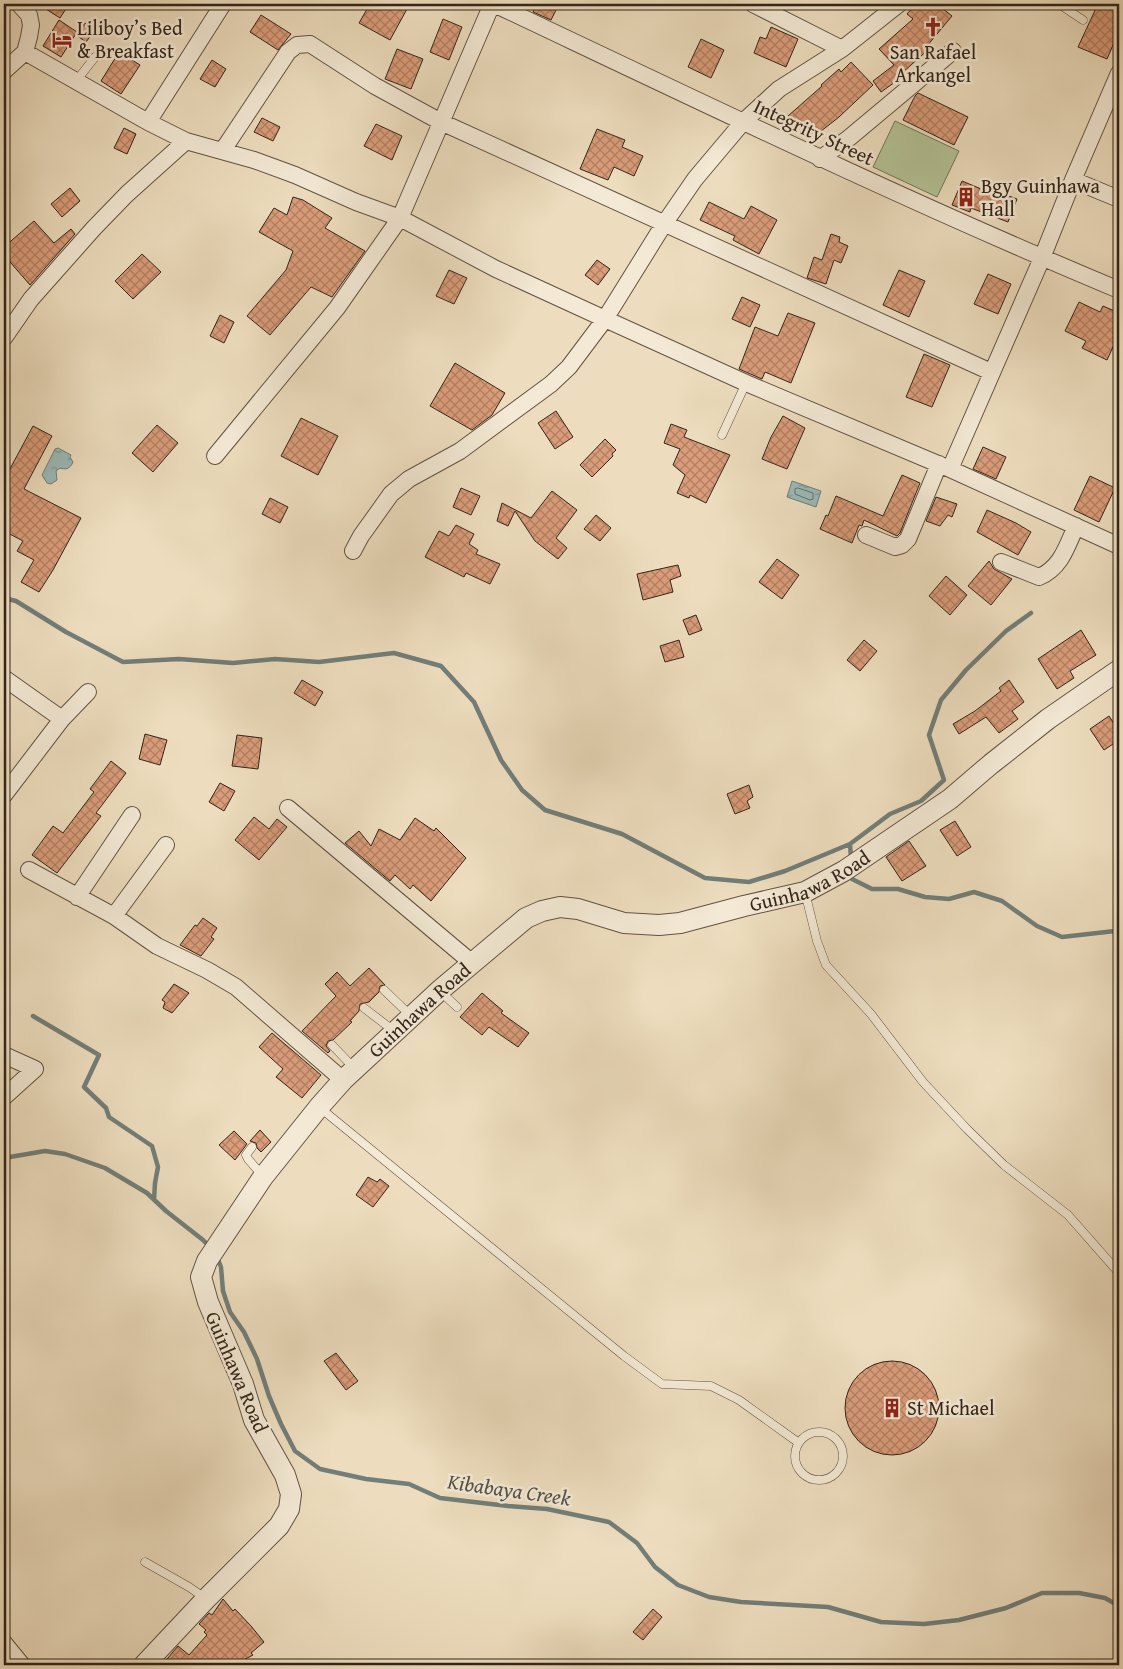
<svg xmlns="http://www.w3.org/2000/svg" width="1123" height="1669" font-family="'Gentium Book Plus',serif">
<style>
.garden{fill:#b3c295;stroke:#737458}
.water{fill:url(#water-ripples);stroke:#717e79}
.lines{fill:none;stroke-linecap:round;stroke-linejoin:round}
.shore{stroke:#67706a;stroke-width:1}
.stream{stroke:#717e79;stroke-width:4.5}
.building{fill:url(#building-cross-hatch);stroke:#33251a}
.service-casing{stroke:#625343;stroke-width:9}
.minor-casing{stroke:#625343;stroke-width:18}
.tertiary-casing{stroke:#625343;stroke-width:22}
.service{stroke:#f3e9d5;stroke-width:8}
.minor{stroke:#f3e9d5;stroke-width:16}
.tertiary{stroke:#f3e9d5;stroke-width:20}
.labels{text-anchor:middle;stroke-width:5;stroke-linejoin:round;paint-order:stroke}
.poi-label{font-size:20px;fill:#33251a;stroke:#f3e9d5;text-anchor:start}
.street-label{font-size:20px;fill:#33251a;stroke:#f3e9d5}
.water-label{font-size:21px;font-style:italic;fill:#52524a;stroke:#f3e9d5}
</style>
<defs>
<pattern id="water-ripples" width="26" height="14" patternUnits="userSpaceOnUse" patternTransform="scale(1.25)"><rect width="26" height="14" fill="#9bbab9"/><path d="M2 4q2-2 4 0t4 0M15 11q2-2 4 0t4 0" fill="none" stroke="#7f9796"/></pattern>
<pattern id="building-cross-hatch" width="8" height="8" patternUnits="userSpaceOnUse" patternTransform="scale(1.25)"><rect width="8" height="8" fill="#da9c79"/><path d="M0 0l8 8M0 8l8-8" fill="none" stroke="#b17f62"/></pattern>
</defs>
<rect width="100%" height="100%" fill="#edddbe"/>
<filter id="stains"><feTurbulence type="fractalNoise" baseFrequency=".004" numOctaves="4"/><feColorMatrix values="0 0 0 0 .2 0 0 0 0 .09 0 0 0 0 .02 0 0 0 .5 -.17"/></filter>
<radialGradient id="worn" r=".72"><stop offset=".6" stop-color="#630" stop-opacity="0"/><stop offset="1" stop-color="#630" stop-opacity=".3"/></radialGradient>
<path class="garden" d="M895,121L959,151L937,197L873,167Z"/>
<path class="water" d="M58,448L71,455L70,457L73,462C70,469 66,470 60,468L56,471L57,480L51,484L47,483L42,475L55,449Z
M792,481L821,491L816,507L787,497Z"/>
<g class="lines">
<path class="shore" d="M798,488L813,493V499L810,500L795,494V489Z"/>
<path class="stream" d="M4,598L16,601L66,632L123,662L179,659L233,663L275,659L319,662L394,653L441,666L474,702L501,760L522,790L545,810L622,834L705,878L749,882L785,871L850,844
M851,858L850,844L890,814L921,801L944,780L929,735L941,700L966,670L1006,631L1031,613
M852,873V879L872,889H898L925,897L949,899L974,892L1002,901L1037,926L1062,937L1115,931L1119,935
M33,1016L99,1055L84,1087L106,1108L109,1117L152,1146L158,1167L155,1183L154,1200
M4,1158L45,1151L65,1154L105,1168L147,1193L166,1211L203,1240L210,1247
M217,1257L221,1267L223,1291L230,1312L244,1332L257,1359L269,1396L281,1424L295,1451L320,1469L366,1479L409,1484L440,1498L508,1506L547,1509L609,1522L637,1543L655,1567L678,1585L709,1597L741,1602L828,1607L881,1622L924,1624L959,1620L1006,1608L1042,1593H1079L1105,1598L1119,1606"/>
</g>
<path class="building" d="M38,4H69L60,18Z
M370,4H398L407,9L390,40L359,23Z
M537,4H559L551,20L533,12Z
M916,4H937L952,16L927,46L929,49L893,81L895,82L881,92L873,81L894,65L879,49L913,19L907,14Z
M1098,4H1119V31L1107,59L1078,47Z
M261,15L291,34L278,50L250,32Z
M443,19L462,27L449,60L430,52Z
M59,20L77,32L61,57L43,46Z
M85,23L95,30L86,42L76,35Z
M771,27L798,39L786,67L754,53L760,37L766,39Z
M701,39L724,50L711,78L688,67Z
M397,49L423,59L411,89L385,79Z
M119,52L140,65L121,94L101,81Z
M212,60L226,69L215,87L200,79Z
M851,62L873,85L839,117L811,139L788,116L822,86L821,85L839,69L841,72Z
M918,93L968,117L954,145L903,120L915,96Z
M262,118L280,127L273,141L254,132Z
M376,124L402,136L392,160L364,146Z
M124,128L136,134L127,154L114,148Z
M597,129L625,140L622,147L643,156L634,176L614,167L608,180L580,169Z
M962,181L986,191L987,188L1017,199L1008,222L971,208L970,212L952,205Z
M70,188L80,201L62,217L51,204Z
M293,197L303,200L332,218L325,228L365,251L332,297L311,287L270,335L247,316L286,270L293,251L259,232L274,208L287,215Z
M709,202L744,219L751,206L777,220L759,254L733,240L735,236L700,220Z
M34,221L54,243L71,229L75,234L30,285L4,255V247Z
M831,234L840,237L839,242L848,246L841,263L834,260L826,284L807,278L814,257L822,260Z
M142,254L161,272L133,299L115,281Z
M597,260L610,269L598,285L585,275Z
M449,270L467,278L454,304L436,296Z
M899,270L925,281L909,317L883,305Z
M988,274L1011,284L998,314L974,304Z
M742,297L760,305L750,327L732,319Z
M1079,302L1100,312L1103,306L1119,313V334L1107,360L1082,348L1086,341L1065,331Z
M788,313L815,323L791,383L765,372L762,379L739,369L755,327L778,336Z
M220,315L234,322L224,343L210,336Z
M924,354L950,365L932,407L906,397Z
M455,363L505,393L492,415L472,430L430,406Z
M556,411L573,437L555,449L538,423Z
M783,416L805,428L787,469L762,459L771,437Z
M301,418L338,436L318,475L281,456Z
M671,424L687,430L684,437L730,455L706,503L690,495L689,498L677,493L685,475L673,465L680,449L664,443Z
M157,425L178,443L153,472L132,453Z
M33,426L52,436L24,489L81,518L53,570L39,592L21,582L34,560L17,551L23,541L4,531V480Z
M605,439L616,450L612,454L613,456L592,477L580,465Z
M983,447L1006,457L996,479L973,469Z
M902,475L920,483L900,533L897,536L864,520L862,526L859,525L852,543L820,529L826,515L828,516L836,496L883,516Z
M1090,476L1115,488L1099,522L1074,510Z
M461,488L480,496L471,515L453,507Z
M552,491L577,510L556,538L567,548L558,559L535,541L515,511L508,526L497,521L502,503L531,518Z
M936,497L957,504L952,517L948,515L940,526L926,521Z
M270,498L288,507L280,523L262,514Z
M987,510L1016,523L1031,532L1018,555L977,532Z
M596,515L611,528L600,541L584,529Z
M456,525L474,534L469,544L478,550L476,554L500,564L490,584L466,573L464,577L425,557L439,531L449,536Z
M777,559L799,575L782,599L759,582Z
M989,561L994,569L1012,579L991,605L968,586Z
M678,565L681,576L670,580L673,592L643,600L637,574Z
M946,576L967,595L950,615L929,596Z
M696,615L702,630L689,635L683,620Z
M1081,630L1096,655L1070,671L1074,678L1057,689L1038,659Z
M679,640L684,657L665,662L660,646Z
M864,640L877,651L860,671L847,660Z
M302,680L323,692L315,706L294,693Z
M1009,680L1024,702L1012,711L1018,719L999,733L986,717L959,734L953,724L975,711L1001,691L999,688Z
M1109,716L1119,731V740L1104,750L1090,729Z
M145,734L167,740L160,765L139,759Z
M237,735L262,738L258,769L232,766Z
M111,761L126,773L96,813L101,816L57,873L32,855L53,826L63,833L94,792L90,789Z
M220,783L235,791L224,811L209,802Z
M749,785L753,797L747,801L750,808L735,814L727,794Z
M254,817L269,829L277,819L287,827L259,860L235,840Z
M415,818L434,831L436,828L466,858L431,901L413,885L410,889L395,875L390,881L345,843L359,831L371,846L379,829L400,840Z
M955,821L971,847L957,856L940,830Z
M909,841L926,866L902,881L886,857Z
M203,918L217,928L211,937L214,939L201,956L180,945L195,925L197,926Z
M369,968L385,985L380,986L379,992L369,1002L360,1004L359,1011L350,1021L352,1022L333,1040L328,1041L326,1046L330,1051L328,1053L302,1031L336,996L325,984L337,972L350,986Z
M174,984L189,993L172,1013L163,1008L165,1002L162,1000Z
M482,993L503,1011L501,1013L529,1033L518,1047L489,1027L482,1035L460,1017Z
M272,1033L321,1075L302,1098L276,1077L283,1069L259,1047Z
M260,1130L271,1142L261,1152L257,1148L256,1143L250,1141Z
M234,1131L247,1144L235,1160L219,1145Z
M368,1177L377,1182L380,1179L389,1186L373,1207L356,1195Z
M336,1353L358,1381L346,1390L324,1361Z
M845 1408a47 47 0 1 1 94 0a47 47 0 1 1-94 0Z
M223,1599L233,1611L235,1609L251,1626L264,1642L251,1653L253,1655L234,1665H162L178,1646L189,1655L207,1635L204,1632L206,1630L199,1624L209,1613L212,1615Z
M653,1609L662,1617L643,1640L633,1632Z"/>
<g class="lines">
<defs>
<path id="service" d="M1059,4L1083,20
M77,80L95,57
M722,435L746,383
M805,892L817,941L826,965L871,1014L923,1082L967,1129L1004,1165L1068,1215L1119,1273
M384,990L411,1016
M441,992L457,1007
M364,1008L394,1031
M332,1045L355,1069
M319,1107L624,1356L662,1384L711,1386L739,1400L799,1443
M252,1147L246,1155L248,1159L262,1175
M795 1456a24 24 0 1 1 48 0a24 24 0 1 1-48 0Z
M145,1562L189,1587L205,1598"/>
<path id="minor" d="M494,4C701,102 908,202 1119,290
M753,4L842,49
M25,52L148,122L186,141L254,160L295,175L356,202L400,218L496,269L605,319L746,383L950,469L1119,546
M4,71L25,52L29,37L31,25L29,15L19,4
M148,122L223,4
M223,150L288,52L297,45L310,44L375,86L441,122L991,372
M820,159L849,138L953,51
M1073,180L1119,199
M4,338L31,299L94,228L127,194L186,141
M215,456L337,308L400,218L492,4
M950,469L1042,258L1073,180L1119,73
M866,535L895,547L902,545L908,539L939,464
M353,551L361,536L391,494L409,479L460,451L551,384L569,367L605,319L664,224L695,179L743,122L779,89L842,49L899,4
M1001,562L1039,577C1061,568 1067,546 1076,526
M4,678L62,719
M4,795L62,719L88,692
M288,808L471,962
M29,870L114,916L157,946L207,970L236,987L343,1080
M77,897L132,815
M114,916L166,845
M4,1055L35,1069L4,1097
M4,1643L22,1665"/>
<g id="tertiary">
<path id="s1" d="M144,1665L206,1599L279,1526L289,1509L291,1494L285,1475L254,1420L243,1384L208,1302L201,1277L207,1261L263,1177L319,1107L343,1080L439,991L526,918L542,911L560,907L578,909L624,923L659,925L680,923L744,906L805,892L844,871L950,799L991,764L1048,719L1119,670"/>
</g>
</defs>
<use href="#service" class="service-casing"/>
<use href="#minor" class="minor-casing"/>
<use href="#tertiary" class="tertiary-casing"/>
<use href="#service" class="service"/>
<use href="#minor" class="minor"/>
<use href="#tertiary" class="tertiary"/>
</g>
<defs>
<symbol id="church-bare" viewBox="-9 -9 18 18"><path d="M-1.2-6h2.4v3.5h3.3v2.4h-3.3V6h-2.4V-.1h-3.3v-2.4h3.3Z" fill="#8f2418" stroke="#f3e9d5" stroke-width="2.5" paint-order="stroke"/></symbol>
<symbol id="hotel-bare" viewBox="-9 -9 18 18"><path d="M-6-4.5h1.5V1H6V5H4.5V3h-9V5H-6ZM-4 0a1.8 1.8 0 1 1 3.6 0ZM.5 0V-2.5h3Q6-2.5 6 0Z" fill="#8f2418" stroke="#f3e9d5" stroke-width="2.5" paint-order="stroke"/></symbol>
<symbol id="building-bare" viewBox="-9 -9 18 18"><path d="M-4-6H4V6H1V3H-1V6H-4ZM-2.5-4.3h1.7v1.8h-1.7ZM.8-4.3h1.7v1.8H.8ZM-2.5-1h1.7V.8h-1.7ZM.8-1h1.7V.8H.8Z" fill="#8f2418" stroke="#f3e9d5" stroke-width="2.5" paint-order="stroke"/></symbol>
</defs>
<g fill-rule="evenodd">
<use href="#church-bare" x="919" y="13" width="28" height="28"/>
<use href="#hotel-bare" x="48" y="26" width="28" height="28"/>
<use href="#building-bare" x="952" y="183" width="28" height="28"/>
<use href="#building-bare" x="878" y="1394" width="28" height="28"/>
</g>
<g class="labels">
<g class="poi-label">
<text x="77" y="35">Liliboy’s Bed<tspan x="77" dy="23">&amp; Breakfast</tspan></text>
<text x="933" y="59" text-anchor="middle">San Rafael<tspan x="933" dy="23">Arkangel</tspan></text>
<text x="981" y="193">Bgy Guinhawa<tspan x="981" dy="23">Hall</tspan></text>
<text x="907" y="1415">St Michael</text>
</g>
<g class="street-label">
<text transform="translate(814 132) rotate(25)" y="7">Integrity Street</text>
<text dy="7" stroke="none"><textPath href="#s1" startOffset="1248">Guinhawa Road</textPath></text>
<text dy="7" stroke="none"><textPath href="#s1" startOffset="812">Guinhawa Road</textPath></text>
<text transform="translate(237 1372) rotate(67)" y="7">Guinhawa Road</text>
</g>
<g class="water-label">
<text transform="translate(509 1490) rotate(8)" y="7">Kibabaya Creek</text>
</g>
</g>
<rect width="1123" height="1669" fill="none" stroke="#edddbe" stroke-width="20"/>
<rect x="5" y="5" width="1113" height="1659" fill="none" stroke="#33251a" stroke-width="2.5"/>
<rect x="10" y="10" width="1103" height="1649" fill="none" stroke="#33251a"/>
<rect width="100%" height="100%" filter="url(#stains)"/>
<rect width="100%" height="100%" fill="url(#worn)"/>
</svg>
